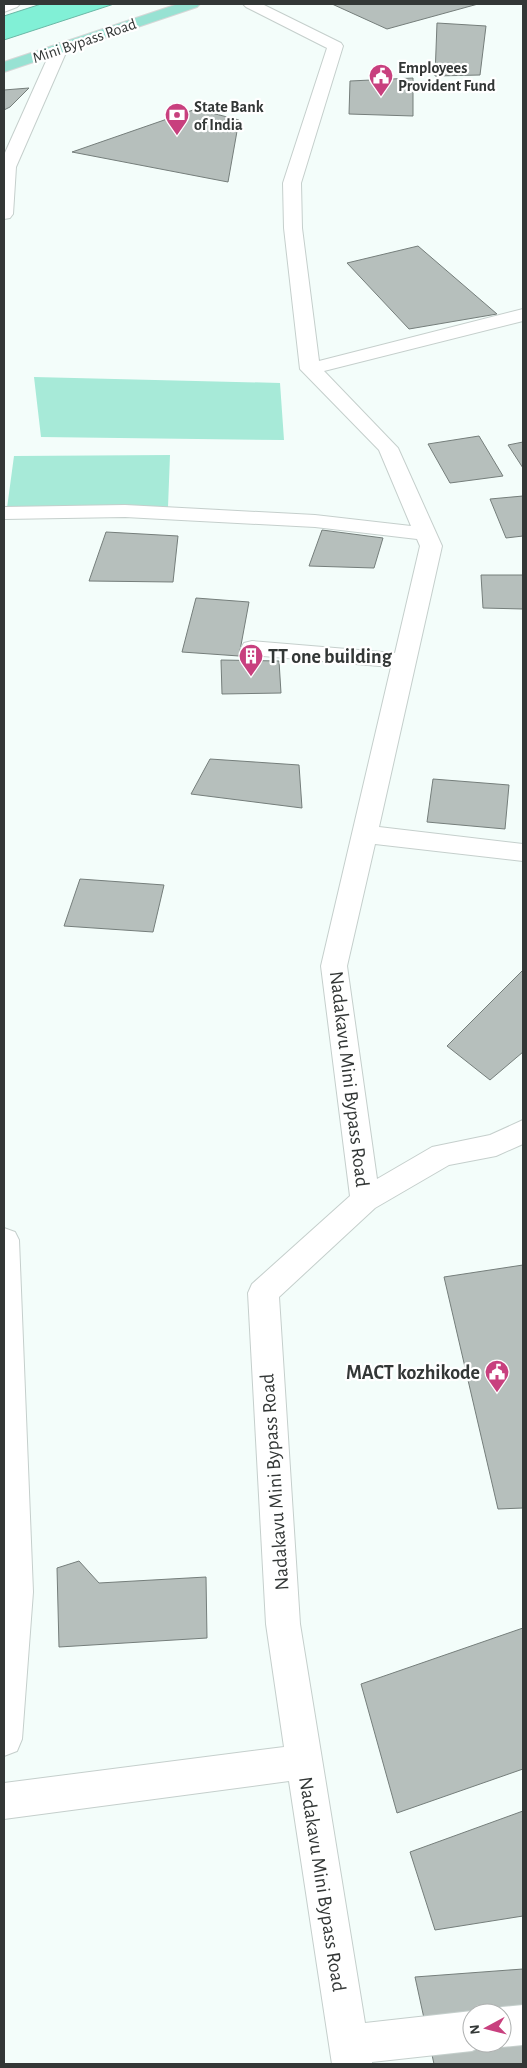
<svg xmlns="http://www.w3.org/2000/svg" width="527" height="2068" font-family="'Alegreya Sans',sans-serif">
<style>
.green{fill:#a7ead8}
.water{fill:#81f0d6;stroke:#6ab8a6}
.building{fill:#b6bfbc;stroke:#757e7b;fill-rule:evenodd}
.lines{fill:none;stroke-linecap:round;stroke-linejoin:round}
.street-casing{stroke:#c5cfcc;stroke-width:2}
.primary-casing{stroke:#d6d7d7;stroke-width:2}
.street{fill:#fff;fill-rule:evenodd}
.primary{fill:#98e2d3;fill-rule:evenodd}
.labels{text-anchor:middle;stroke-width:4.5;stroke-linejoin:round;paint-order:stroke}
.far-street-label{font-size:16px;fill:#333736;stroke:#fff}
.far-poi-label{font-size:16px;font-weight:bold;fill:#333736;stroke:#fff;text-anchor:start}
.poi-label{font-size:20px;font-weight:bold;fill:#333736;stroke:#fff;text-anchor:start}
.street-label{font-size:20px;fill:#333736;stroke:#fff}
</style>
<rect width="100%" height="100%" fill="#f3fdfa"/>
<path class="green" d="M34,377L280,383L284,440L41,437Z
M170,455L168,507L7,508L14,456Z"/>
<path class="water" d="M41,4H114L4,40V16Z"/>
<path class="building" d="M332,4H478L387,29Z
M437,23L486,26L480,75L435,76Z
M413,78V116L349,114L350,81Z
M29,88L10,107L4,110V90Z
M196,109L239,120L228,182L72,152Z
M418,246L497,314L409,329L347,263Z
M479,436L503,476L450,483L428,444Z
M523,442V468L508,445Z
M523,496V536L506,538L490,499Z
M322,530L383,538L374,568L309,566Z
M106,532L178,536L173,582L89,581Z
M481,575H523V609L483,608Z
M196,598L249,602L239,656L182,652Z
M221,660L279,661L281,693L222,694Z
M210,759L299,765L302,808L191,794Z
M433,779L509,785L505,829L427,822Z
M80,879L164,885L153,932L64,926Z
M523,970V1052L490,1080L447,1046Z
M523,1265V1508L498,1509L444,1277Z
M79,1561L99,1583L206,1577L207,1638L59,1647L57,1568Z
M523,1628V1769L397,1813L361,1684Z
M523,1811V1916L435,1930L410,1852Z
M523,1969V2064H434L415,1977ZM472,2013H502V2043H472Z"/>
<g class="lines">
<defs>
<path id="street" d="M4,4H20L17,7L4,12Z
M243,4H262L341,43L343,46L301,183L302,228L319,361L523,309V321L324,371L398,448L442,546L379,827L523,844V861L375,844L347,966L377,1179L432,1147L490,1135L523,1120V1144L496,1156L449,1165L375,1208L279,1297L300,1624L365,2023L472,2011L476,2013H472V2043H487L472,2051L372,2062V2064H332L289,1781L4,1819V1783L284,1747L266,1624L248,1293L252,1284L350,1196L321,966L391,667L252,655L244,653L241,648L244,643L252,641L395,653L420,546L417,539L315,527L125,517L4,519V507L125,505L315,515L411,526L379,450L300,369L284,228L283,183L327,48L246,7Z
M60,43L68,48L16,167L13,214L10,218L4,219V155L52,48Z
M4,1228L15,1232L19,1240L33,1592L22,1739L17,1751L4,1756Z
M523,2005V2045L502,2047L493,2043H502V2013H488L502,2007Z"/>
<path id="primary" d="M178,4H200L197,7L4,72V62Z"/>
</defs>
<use href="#street" class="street-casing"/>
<use href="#primary" class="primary-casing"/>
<use href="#street" class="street"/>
<use href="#primary" class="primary"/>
</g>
<defs>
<symbol id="civic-pin" viewBox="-11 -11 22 30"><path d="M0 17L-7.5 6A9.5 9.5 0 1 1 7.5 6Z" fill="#c8407e" stroke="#fff"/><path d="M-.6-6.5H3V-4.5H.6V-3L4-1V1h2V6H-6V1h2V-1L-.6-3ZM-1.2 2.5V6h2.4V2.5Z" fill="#fff"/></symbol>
<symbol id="bank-pin" viewBox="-11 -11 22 30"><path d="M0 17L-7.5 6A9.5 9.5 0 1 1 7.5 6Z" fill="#c8407e" stroke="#fff"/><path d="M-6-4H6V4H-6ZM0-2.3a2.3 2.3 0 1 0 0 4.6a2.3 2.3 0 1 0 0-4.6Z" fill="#fff"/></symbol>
<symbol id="building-pin" viewBox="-11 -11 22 30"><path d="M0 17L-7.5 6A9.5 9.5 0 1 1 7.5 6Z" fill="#c8407e" stroke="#fff"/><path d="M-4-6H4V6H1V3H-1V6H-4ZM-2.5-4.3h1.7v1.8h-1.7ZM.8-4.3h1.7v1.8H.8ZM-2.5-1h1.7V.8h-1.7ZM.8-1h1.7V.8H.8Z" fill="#fff"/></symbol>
</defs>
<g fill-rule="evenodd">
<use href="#civic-pin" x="367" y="62" width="28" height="38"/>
<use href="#bank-pin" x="163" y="101" width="28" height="38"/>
<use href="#building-pin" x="237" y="642" width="28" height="38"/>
<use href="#civic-pin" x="483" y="1358" width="28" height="38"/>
</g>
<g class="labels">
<g class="far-street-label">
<text transform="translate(84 40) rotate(-19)" y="6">Mini Bypass Road</text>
</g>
<g class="far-poi-label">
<text x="398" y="73">Employees<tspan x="398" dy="18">Provident Fund</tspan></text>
<text x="194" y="112">State Bank<tspan x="194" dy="18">of India</tspan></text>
</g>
<g class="poi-label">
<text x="268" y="663">TT one building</text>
<text x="480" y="1379" text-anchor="end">MACT kozhikode</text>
</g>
<g class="street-label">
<text transform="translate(350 1079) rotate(83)" y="7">Nadakavu Mini Bypass Road</text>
<text transform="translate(274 1482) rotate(-94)" y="7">Nadakavu Mini Bypass Road</text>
<text transform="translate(323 1884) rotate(81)" y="7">Nadakavu Mini Bypass Road</text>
</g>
</g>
<rect width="527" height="2068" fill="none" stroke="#333736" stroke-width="10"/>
<g transform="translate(487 2028) rotate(263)"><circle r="24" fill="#ffffff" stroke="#adafaf"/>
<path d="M0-4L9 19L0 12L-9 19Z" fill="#c8407e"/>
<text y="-8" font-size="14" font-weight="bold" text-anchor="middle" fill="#333736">N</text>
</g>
</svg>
